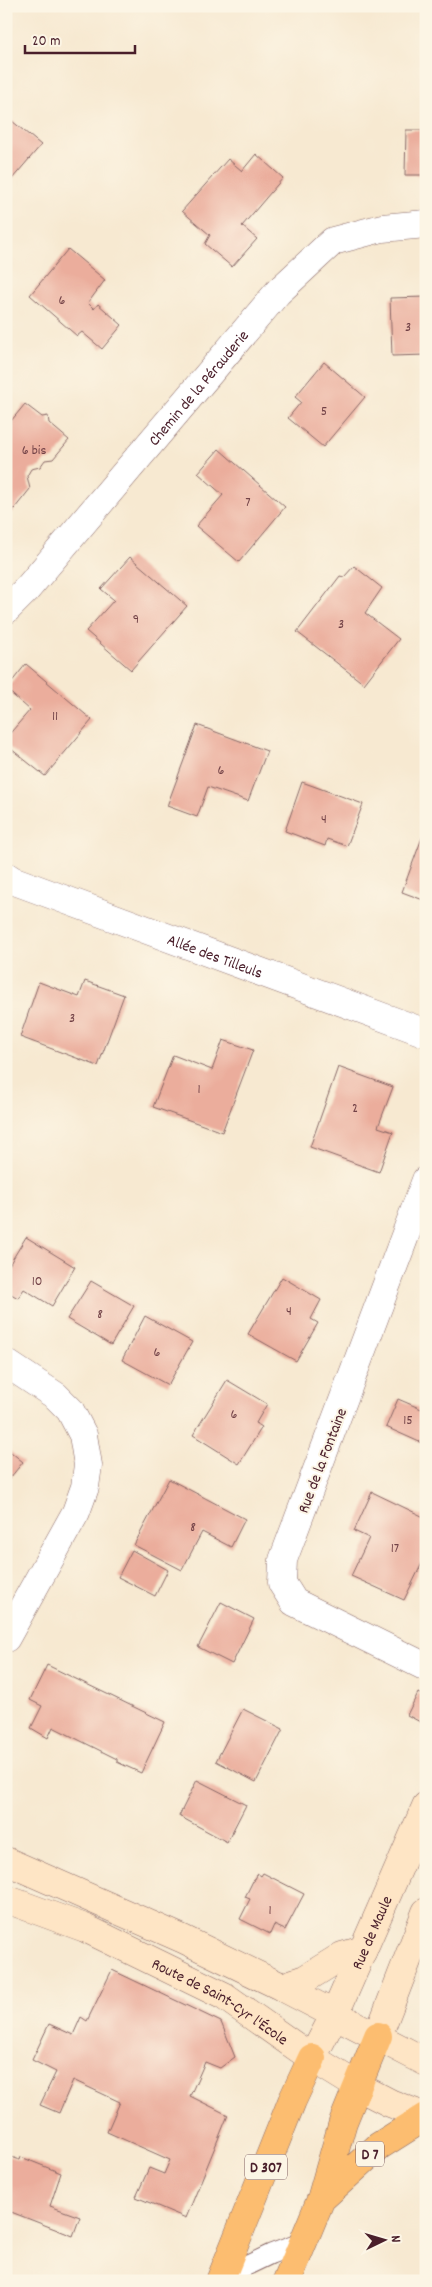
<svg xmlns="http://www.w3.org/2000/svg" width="432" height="2287" font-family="Dekko,sans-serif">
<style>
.building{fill:#ebad9c}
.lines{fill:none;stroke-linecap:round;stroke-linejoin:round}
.lane-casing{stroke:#876665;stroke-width:21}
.street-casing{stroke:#876665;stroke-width:29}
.secondary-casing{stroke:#876665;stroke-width:29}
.primary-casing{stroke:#876665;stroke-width:29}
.lane{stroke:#fff;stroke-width:19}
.street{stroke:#fff;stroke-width:28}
.secondary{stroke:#fee5c5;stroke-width:28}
.primary{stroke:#fcbd6f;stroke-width:28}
.labels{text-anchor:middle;stroke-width:4;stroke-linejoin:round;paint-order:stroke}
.number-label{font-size:14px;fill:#724247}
.shield{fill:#fcf5e5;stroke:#7f5f63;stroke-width:1}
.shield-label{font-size:15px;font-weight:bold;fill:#4a1f2b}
.street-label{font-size:16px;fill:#4a1f2b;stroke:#fcf5e5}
</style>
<rect width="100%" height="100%" fill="#fcf5e5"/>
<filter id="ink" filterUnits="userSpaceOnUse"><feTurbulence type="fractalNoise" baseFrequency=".02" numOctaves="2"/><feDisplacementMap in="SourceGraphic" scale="10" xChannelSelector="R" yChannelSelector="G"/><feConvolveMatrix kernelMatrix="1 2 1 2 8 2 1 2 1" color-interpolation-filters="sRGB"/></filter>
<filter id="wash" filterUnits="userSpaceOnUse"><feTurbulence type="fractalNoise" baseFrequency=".0096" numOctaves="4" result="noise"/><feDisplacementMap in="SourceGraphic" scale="20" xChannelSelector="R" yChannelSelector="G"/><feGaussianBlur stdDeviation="1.12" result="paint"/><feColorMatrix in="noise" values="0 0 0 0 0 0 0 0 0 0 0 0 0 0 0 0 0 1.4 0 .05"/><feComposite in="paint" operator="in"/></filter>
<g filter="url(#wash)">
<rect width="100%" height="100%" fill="#f7e9d1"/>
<g id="blocks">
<path class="building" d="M6,116L41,145L6,186Z
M406,130H426V175H405Z
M256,154L283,178L242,226L257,239L232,267L205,244L210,235L182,211L228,159L242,171Z
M68,249L105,280L88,303L94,309L98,304L122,325L102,349L82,332L77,336L30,295Z
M426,297V355L392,356L390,298Z
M324,362L365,397L323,447L288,418L301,402L295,397Z
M25,404L42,417L48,416L49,423L69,440L53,459L45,460L40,467L31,469L27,476L30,489L11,513L6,509V427Z
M219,449L285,507L239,562L196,526L223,495L198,473Z
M130,557L187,606L131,670L86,631L114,600L101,589Z
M354,566L382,588L365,613L399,639L364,684L297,632L340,576L344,577Z
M26,664L92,720L45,776L6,745V738L30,710L6,689Z
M197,725L267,751L248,801L208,787L197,817L167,806Z
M302,782L363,804L347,846L327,839L325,846L285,831Z
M426,827V901L402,892Z
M85,981L124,995L98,1066L20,1037L39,982L79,997Z
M223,1040L253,1050L222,1132L153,1107L173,1055L212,1070Z
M338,1067L393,1087L378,1127L393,1132L379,1172L310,1147Z
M26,1237L75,1267L52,1306L24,1289L18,1298L6,1291V1270Z
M282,1277L321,1300L311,1319L318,1323L296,1361L248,1334Z
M91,1281L134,1306L111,1345L67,1319Z
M145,1316L192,1342L168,1385L122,1360Z
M227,1380L267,1404L256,1423L262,1427L239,1464L193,1435Z
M398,1399L426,1411V1445L386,1427Z
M6,1448L23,1462L6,1483Z
M169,1479L245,1519L231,1547L202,1532L182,1570L134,1545Z
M372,1492L426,1518V1555L404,1600L351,1576L369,1538L354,1531Z
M132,1550L168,1570L155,1596L118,1577Z
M221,1602L254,1619L232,1664L198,1647Z
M47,1665L165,1722L141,1773L117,1762V1759L53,1727L48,1738L31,1728L42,1706L30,1700Z
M418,1693L426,1697V1725L407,1715Z
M243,1709L283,1729L256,1782L216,1761Z
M197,1780L246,1805L227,1842L179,1816Z
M257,1873L261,1876L263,1873L304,1894L285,1930L274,1925L270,1934L240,1919L250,1899L245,1897Z
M112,1970L221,2022L235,2057L220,2068L205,2062L190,2096L228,2115L186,2218L136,2197L149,2168L164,2174L170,2160L107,2132L120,2102L73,2080L59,2113L40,2105L56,2072L32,2060L49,2024L73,2035L81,2017L87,2021Z
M6,2155L20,2160L21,2157L61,2173L50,2206L80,2217L73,2236L6,2210Z"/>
</g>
</g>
<g filter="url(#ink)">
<use href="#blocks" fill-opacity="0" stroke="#876665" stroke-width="1"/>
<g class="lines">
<defs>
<path id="lane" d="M217,2280L271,2254L303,2242"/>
<g id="street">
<path id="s1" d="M6,610L27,589L278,292L333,241L382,228L426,224"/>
<path id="s2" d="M6,876L12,880L426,1033"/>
<path d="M426,1180L283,1560L282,1583L294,1602L426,1667"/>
<path d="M6,1363L56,1396L70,1410L83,1435L88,1465L85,1487L76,1512L6,1638"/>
</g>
<g id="secondary">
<path d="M6,1861L183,1939L282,1987L426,2062"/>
<path id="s3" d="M6,1899L85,1928L224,1996L312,2058L359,2087L390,2103L426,2117"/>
<path d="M282,1987L305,1979L342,1956L363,1950"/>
<path d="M378,2036L426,1912"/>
<path id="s4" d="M312,2058L335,2014L426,1806"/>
</g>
<path id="primary" d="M321,2199L379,2146L425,2117
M220,2281L292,2101L312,2058
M287,2281L321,2199L343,2122L378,2036"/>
</defs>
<use href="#lane" class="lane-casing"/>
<use href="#street" class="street-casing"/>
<use href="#secondary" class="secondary-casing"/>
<use href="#primary" class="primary-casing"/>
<use href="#lane" class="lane"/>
<use href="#street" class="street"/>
<use href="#secondary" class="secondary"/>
<use href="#primary" class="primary"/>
</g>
</g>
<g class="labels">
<g class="number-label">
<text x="62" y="304">6</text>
<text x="408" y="331">3</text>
<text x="324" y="415">5</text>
<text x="34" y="454">6 bis</text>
<text x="248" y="506">7</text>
<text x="136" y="623">9</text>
<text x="341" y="628">3</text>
<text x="55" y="720">11</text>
<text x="221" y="774">6</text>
<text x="324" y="823">4</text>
<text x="72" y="1022">3</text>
<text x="199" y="1093">1</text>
<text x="355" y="1112">2</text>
<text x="37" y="1285">10</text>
<text x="289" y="1315">4</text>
<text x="100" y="1318">8</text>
<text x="157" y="1356">6</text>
<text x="234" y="1418">6</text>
<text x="408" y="1424">15</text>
<text x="193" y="1531">8</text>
<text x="395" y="1552">17</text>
<text x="270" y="1914">1</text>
</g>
<g class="shield">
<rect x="356" y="2141.5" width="28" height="25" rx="4"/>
<rect x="245" y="2154.5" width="42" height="25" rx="4"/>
</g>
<g class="shield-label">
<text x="370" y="2159">D 7</text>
<text x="266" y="2172">D 307</text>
</g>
<g class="street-label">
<text dy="6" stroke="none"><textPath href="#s1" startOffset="294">Chemin de la Pérauderie</textPath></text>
<text dy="6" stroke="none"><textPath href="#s2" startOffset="224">Allée des Tilleuls</textPath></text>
<text transform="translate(321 1460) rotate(-69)" y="6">Rue de la Fontaine</text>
<text dy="6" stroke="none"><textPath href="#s4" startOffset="139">Rue de Maule</textPath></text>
<text dy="6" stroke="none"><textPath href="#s3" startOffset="238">Route de Saint-Cyr l'École</textPath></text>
</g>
</g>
<rect width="432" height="2287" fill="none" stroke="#fcf5e5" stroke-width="25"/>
<g transform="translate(384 2240) rotate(85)" stroke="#fcf5e5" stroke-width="4" paint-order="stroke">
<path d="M0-4L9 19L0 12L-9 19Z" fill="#4a1f2b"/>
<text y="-8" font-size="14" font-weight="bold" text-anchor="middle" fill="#4a1f2b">N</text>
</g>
<path d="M25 45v8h110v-8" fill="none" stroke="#4a1f2b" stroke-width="2.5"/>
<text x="32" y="45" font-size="15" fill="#4a1f2b" stroke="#fcf5e5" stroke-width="4" paint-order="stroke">20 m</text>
</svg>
